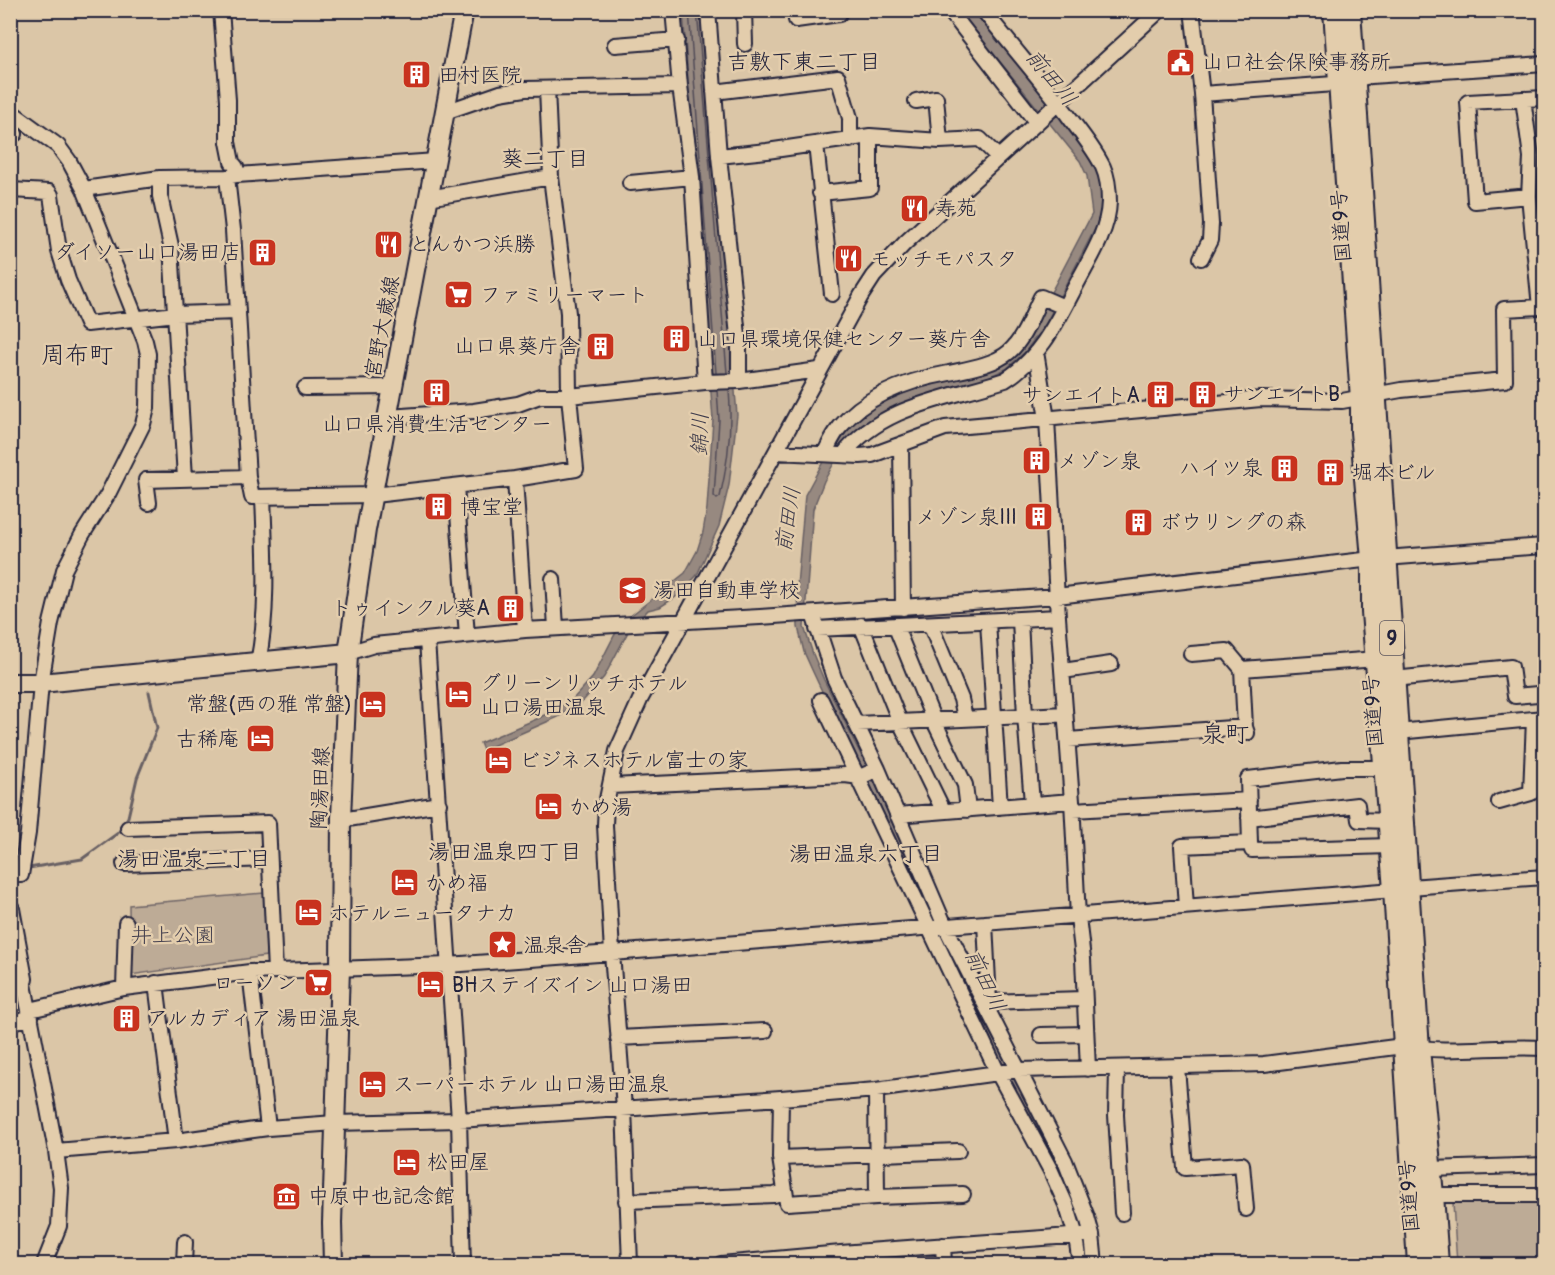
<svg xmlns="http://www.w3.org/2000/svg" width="1555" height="1275" font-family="Pangolin,'Klee One',sans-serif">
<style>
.green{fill:#bdab96;stroke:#706668;stroke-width:1.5}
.water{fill:#978980;stroke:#686064;stroke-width:1.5}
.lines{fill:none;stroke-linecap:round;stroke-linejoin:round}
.shore{stroke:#514b57;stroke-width:1.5}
.stream{stroke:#686064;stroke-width:3}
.minor-casing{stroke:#22223b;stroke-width:18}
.major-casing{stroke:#22223b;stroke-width:22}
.highway-casing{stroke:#22223b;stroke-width:24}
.minor{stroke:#e3cdac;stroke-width:14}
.major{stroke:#e3cdac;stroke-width:18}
.highway{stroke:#e3cdac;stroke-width:20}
.labels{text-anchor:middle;stroke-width:5;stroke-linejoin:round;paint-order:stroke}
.shield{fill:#e3cdac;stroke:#5c555d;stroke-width:1.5}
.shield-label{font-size:20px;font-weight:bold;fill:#22223b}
.poi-label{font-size:21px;fill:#22223b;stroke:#e3cdac;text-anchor:start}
.street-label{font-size:21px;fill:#22223b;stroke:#e3cdac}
.park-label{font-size:21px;fill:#413d4d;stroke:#e3cdac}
.neighbourhood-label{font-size:22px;fill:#22223b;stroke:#e3cdac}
.water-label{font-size:22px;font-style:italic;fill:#3f3c4c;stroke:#e3cdac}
.quarter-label{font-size:24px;fill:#22223b;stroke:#e3cdac}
</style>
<rect width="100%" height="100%" fill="#dbc6a7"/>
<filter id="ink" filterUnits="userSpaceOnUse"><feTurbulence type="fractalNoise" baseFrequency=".0167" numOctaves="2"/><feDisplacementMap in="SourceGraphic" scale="12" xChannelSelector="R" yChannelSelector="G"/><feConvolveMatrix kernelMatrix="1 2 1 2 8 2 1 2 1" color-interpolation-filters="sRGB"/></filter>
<g filter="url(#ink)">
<path class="green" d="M264,893L266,956L130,975L129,905Z
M1472,1201L1544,1202V1264H1457L1453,1203Z"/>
<path class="water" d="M683,11H703L737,415L729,485L719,526L697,575L679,595L660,607L648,610L628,632L604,677L583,701L558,717L483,750L480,743L539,718L573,699L593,677L614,636L624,621L685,573L697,551L703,532L707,508L713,420Z
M959,11H977L1091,154L1101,180L1102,204L1098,223L1046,323L1025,352L1006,369L986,378L936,392L877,415L847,440L824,481L813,509L804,627L813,654L824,680L895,824L914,868L930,912L980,1018L987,1025L1059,1160L1083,1215L1091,1264H1086L991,1052L813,672L804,652L798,627L797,586L805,495L835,440L849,421L891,397L915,388L950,379L1009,356L1049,296L1092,214L1087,176L1080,161Z"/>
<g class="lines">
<path class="shore" d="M689,10L716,373
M697,10L727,373
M717,390L719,420L714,496L717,499L720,497C728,463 732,425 729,390"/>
<path class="stream" d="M29,868L82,859L118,833L128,817L137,778L157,728L149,692
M10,879L12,878"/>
<defs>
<path id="minor" d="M221,10L228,100V142L232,162L236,167L237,175
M673,10L680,86L692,177L705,382
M708,10L719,156L739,345V381
M744,10L745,44
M795,10L796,20L839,14L838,10
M949,10L1037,123
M1192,10L1202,94L1211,224L1210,240L1201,258
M615,45L677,40
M714,92L838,77L850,118V140
M1202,94L1334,84L1371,76L1544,64
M916,101L936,98L940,141
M10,111L58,146L69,161L84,189L122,283L145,341L148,354L147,408L143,424L108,494L82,535L64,570L51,623L41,683L28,833L21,875
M445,112L500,93L525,89L680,86
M10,136L15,134
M816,144L832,294
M719,156L767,151L870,136L940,141L980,139L998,157
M227,177L233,230L248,477L252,497L374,495L515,479L525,630
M160,178V196L171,246L185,478
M630,183L692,177
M84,189L160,178L227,177L237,175L436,161
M10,190L49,192L51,195L59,251L68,280L87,324L176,314L237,312
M820,193L870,188V136
M1529,196L1475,201L1468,102L1544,98
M428,198L551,177
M1036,352L1047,419L1058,617L1072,801L1078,917L1083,959L1088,1069
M305,388L394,387
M388,417L474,411L518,404L540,396H569L705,382L739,381L819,370
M901,444L903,608
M776,452L860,456L872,455L945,428L1261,399L1342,401L1401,390L1505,380L1504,309L1540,307L1529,196L1531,157L1523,99
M824,454C829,445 833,435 840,427C866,395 910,380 949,373C967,369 994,365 1009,352C1024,339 1032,315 1041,297L1064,307
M843,455C882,405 947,399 1005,380C1038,360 1056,324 1073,291C1087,263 1108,234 1109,202C1109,190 1108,178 1103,167C1094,148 1079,131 1067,114C1040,79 1011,45 983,10
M515,479L576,469L569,396L568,313L551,177L547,89
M456,486L467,636
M149,503L146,480L248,477
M553,579L556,628
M813,614L834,678L878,769L945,926L1065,1161L1087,1217L1092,1235L1095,1264
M1020,620L1025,716L1032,803
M988,622L1000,807
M930,624L961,699L965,718
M861,625L900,722L943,810
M895,625L934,721L965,785L968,810
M817,629L1058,617
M427,640L459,1120L463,1264
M348,653L374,645L525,630L760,617L1057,596L1372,559L1544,546
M1191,654L1227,651L1242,669L1377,659
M258,663C269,608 265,552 263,497
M1242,669L1245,727L1247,733
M1063,671L1111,664
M1394,679L1511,667L1515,696L1538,694
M821,700L998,1073L1051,1171L1067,1207L1076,1236L1080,1264
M857,724L1065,714
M1398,732L1544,718
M1068,740L1245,727
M1385,768H1342L1248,779L1250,843L1252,850L1390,846
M611,786L845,775L860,777L878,769
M1499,802L1531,793L1534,719
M1073,810L1249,800
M897,815L1072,801
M1249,818L1357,805L1359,820L1388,821
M342,820L439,804
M128,828L268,823L275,971
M124,864L269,859
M1410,887L1544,877
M1186,907L1182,846L1250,843
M985,923L989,1002
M250,972L268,1128
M23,979L56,1151L61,1188L59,1226L44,1264
M156,983L176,1141
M124,988L126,923
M984,999L989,1002L1083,999
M30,1010L124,988L250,972L448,965L612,953L1394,890
M10,1022L31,1018
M1041,1035L1086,1034
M618,1038L765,1031
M1177,1067L1185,1168L1242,1164L1246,1209
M1117,1069L1116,1115L1122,1213
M876,1090L877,1197
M781,1098L780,1158L787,1203L877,1197L963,1194
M56,1151L176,1141L268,1128L335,1123L459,1120L781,1098L876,1090L1019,1070L1264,1064L1403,1046C1449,1054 1498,1045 1544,1048
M780,1158L958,1151
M1431,1169L1544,1165
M1433,1195H1544
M626,1201L774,1195L784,1192
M943,1245L944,1264
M184,1264L185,1242
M630,1264L624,1108L612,953L605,825L606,804L617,751L640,700L861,296L874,276L905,243L1160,10
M721,1264L841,1253L1084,1235"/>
<path id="major" d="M10,683H41L348,653
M10,909L23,979H10
M333,1264L332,1223L340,969L341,818L348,653L366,530L464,10"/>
<path id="highway" d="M1334,10L1361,399V432L1372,559V612L1394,890L1418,1264
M1350,10L1419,1049L1433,1195L1438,1264"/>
</defs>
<use href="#minor" class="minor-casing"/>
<use href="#major" class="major-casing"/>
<use href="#highway" class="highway-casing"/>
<use href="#minor" class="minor"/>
<use href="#major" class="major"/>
<use href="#highway" class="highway"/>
</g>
</g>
<defs>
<symbol id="civic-square" viewBox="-11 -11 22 22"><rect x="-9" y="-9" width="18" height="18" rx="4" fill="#c8321e" stroke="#e3cdac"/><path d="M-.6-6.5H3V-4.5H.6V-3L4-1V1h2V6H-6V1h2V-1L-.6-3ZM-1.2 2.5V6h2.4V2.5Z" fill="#fff"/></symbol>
<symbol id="building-square" viewBox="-11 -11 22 22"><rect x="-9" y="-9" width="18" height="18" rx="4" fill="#c8321e" stroke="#e3cdac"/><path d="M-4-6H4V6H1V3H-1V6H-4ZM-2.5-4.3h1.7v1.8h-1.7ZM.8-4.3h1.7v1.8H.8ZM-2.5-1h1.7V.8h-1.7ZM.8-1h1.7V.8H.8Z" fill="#fff"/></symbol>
<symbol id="restaurant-square" viewBox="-11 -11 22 22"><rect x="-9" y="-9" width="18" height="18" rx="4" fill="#c8321e" stroke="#e3cdac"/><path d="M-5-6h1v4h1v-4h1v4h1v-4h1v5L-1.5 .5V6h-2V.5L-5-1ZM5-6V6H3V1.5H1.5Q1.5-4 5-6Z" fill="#fff"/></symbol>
<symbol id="supermarket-square" viewBox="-11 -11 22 22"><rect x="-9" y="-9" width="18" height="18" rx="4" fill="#c8321e" stroke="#e3cdac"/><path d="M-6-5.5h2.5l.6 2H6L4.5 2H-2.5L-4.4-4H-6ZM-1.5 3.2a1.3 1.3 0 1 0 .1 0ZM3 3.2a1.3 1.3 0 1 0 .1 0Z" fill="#fff"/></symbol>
<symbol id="school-square" viewBox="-11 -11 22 22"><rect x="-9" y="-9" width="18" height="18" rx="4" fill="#c8321e" stroke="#e3cdac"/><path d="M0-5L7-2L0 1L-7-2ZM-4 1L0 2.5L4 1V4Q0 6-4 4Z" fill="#fff"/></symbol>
<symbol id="hotel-square" viewBox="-11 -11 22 22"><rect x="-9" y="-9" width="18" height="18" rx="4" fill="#c8321e" stroke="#e3cdac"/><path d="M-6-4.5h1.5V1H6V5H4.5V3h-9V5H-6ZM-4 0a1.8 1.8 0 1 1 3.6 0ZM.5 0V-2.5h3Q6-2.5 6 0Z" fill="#fff"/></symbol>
<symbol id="sight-square" viewBox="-11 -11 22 22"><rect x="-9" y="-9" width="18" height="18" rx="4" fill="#c8321e" stroke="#e3cdac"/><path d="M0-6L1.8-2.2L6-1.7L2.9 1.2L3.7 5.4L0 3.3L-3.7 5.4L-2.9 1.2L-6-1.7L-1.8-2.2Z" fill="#fff"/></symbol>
<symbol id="museum-square" viewBox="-11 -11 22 22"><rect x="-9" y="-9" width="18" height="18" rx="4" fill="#c8321e" stroke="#e3cdac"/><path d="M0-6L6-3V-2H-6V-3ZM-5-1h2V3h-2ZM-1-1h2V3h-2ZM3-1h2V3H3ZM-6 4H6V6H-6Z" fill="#fff"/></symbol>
</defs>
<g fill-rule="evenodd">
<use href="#civic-square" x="1164" y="46" width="33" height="33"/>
<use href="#building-square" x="400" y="58" width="33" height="33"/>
<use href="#restaurant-square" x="898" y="192" width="33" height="33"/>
<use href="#restaurant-square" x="372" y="228" width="33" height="33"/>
<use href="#building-square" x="246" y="236" width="33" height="33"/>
<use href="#restaurant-square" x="832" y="242" width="33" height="33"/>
<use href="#supermarket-square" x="442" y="278" width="33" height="33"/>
<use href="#building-square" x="660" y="322" width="33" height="33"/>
<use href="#building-square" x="584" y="330" width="33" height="33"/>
<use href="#building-square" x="420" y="376" width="33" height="33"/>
<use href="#building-square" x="1186" y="378" width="33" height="33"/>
<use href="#building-square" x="1144" y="378" width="33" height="33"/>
<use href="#building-square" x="1020" y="444" width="33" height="33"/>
<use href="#building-square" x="1268" y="452" width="33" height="33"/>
<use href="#building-square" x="1314" y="456" width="33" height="33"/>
<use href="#building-square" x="422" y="490" width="33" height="33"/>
<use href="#building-square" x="1022" y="500" width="33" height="33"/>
<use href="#building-square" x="1122" y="506" width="33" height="33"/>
<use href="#school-square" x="616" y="574" width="33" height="33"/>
<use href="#building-square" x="494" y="592" width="33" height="33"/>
<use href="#hotel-square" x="442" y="678" width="33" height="33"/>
<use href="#hotel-square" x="356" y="688" width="33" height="33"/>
<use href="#hotel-square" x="244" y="722" width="33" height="33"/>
<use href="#hotel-square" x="482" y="744" width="33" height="33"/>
<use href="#hotel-square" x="532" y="790" width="33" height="33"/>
<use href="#hotel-square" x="388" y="866" width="33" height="33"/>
<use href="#hotel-square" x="292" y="896" width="33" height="33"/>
<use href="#sight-square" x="486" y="928" width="33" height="33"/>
<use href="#supermarket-square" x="302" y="966" width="33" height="33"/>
<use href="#hotel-square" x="414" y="968" width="33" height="33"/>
<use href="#building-square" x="110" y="1002" width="33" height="33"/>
<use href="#hotel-square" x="356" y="1068" width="33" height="33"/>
<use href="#hotel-square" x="390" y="1146" width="33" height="33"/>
<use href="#museum-square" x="270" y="1180" width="33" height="33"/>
</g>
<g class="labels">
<rect class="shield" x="1380" y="621" width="24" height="34" rx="4.5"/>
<g class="shield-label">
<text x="1392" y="645">9</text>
</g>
<g class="poi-label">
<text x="1202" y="69">山口社会保険事務所</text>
<text x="438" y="82">田村医院</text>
<text x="935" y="215">寿苑</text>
<text x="409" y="251">とんかつ浜勝</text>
<text x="241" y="259" text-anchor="end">ダイソー山口湯田店</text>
<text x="870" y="266">モッチモパスタ</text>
<text x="480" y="302">ファミリーマート</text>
<text x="697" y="346">山口県環境保健センター葵庁舎</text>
<text x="580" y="353" text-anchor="end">山口県葵庁舎</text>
<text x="1223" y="401">サンエイトB</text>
<text x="1140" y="402" text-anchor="end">サンエイトA</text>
<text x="437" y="431" text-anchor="middle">山口県消費生活センター</text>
<text x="1057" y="468">メゾン泉</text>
<text x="1263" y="475" text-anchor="end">ハイツ泉</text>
<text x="1352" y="479">堀本ビル</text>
<text x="460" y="514">博宝堂</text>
<text x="1017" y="524" text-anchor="end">メゾン泉III</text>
<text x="1160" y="529">ボウリングの森</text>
<text x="653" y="597">湯田自動車学校</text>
<text x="490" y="615" text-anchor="end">トゥインクル葵A</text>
<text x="480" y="690">グリーンリッチホテル<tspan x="480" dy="24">山口湯田温泉</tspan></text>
<text x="352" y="711" text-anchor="end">常盤(西の雅 常盤)</text>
<text x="239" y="746" text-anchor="end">古稀庵</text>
<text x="519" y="767">ビジネスホテル富士の家</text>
<text x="569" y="814">かめ湯</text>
<text x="425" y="890">かめ福</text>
<text x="329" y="920">ホテルニュータナカ</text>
<text x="523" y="952">温泉舎</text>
<text x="297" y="990" text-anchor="end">ローソン</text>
<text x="452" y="992">BHステイズイン 山口湯田</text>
<text x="147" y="1025">アルカディア 湯田温泉</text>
<text x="393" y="1091">スーパーホテル 山口湯田温泉</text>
<text x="427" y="1169">松田屋</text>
<text x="308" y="1203">中原中也記念館</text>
</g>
<g class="street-label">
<text transform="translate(1341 226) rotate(-94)" y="7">国道9号</text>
<text transform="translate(382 327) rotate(-79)" y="7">宮野大歳線</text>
<text transform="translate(1373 711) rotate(-94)" y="7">国道9号</text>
<text transform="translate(320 788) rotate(-88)" y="7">陶湯田線</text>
<text transform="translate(1409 1196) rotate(-94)" y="7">国道9号</text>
</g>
<g class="park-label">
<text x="173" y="942">井上公園</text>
</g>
<g class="neighbourhood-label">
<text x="804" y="69">吉敷下東二丁目</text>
<text x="545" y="166">葵二丁目</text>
<text x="505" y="859">湯田温泉四丁目</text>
<text x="866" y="861">湯田温泉六丁目</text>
<text x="194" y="866">湯田温泉二丁目</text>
</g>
<g class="water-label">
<text transform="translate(1052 77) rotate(51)" y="8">前田川</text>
<text transform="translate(699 434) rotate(-89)" y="8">錦川</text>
<text transform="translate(787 519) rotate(-81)" y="8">前田川</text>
<text transform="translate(986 980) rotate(65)" y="8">前田川</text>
</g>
<g class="quarter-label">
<text x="77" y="363">周布町</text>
<text x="1225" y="742">泉町</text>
</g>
</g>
<rect width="1555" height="1275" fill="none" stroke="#e3cdac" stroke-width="36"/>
<rect x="18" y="18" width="1519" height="1239" fill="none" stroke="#22223b" stroke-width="2" filter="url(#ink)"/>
</svg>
